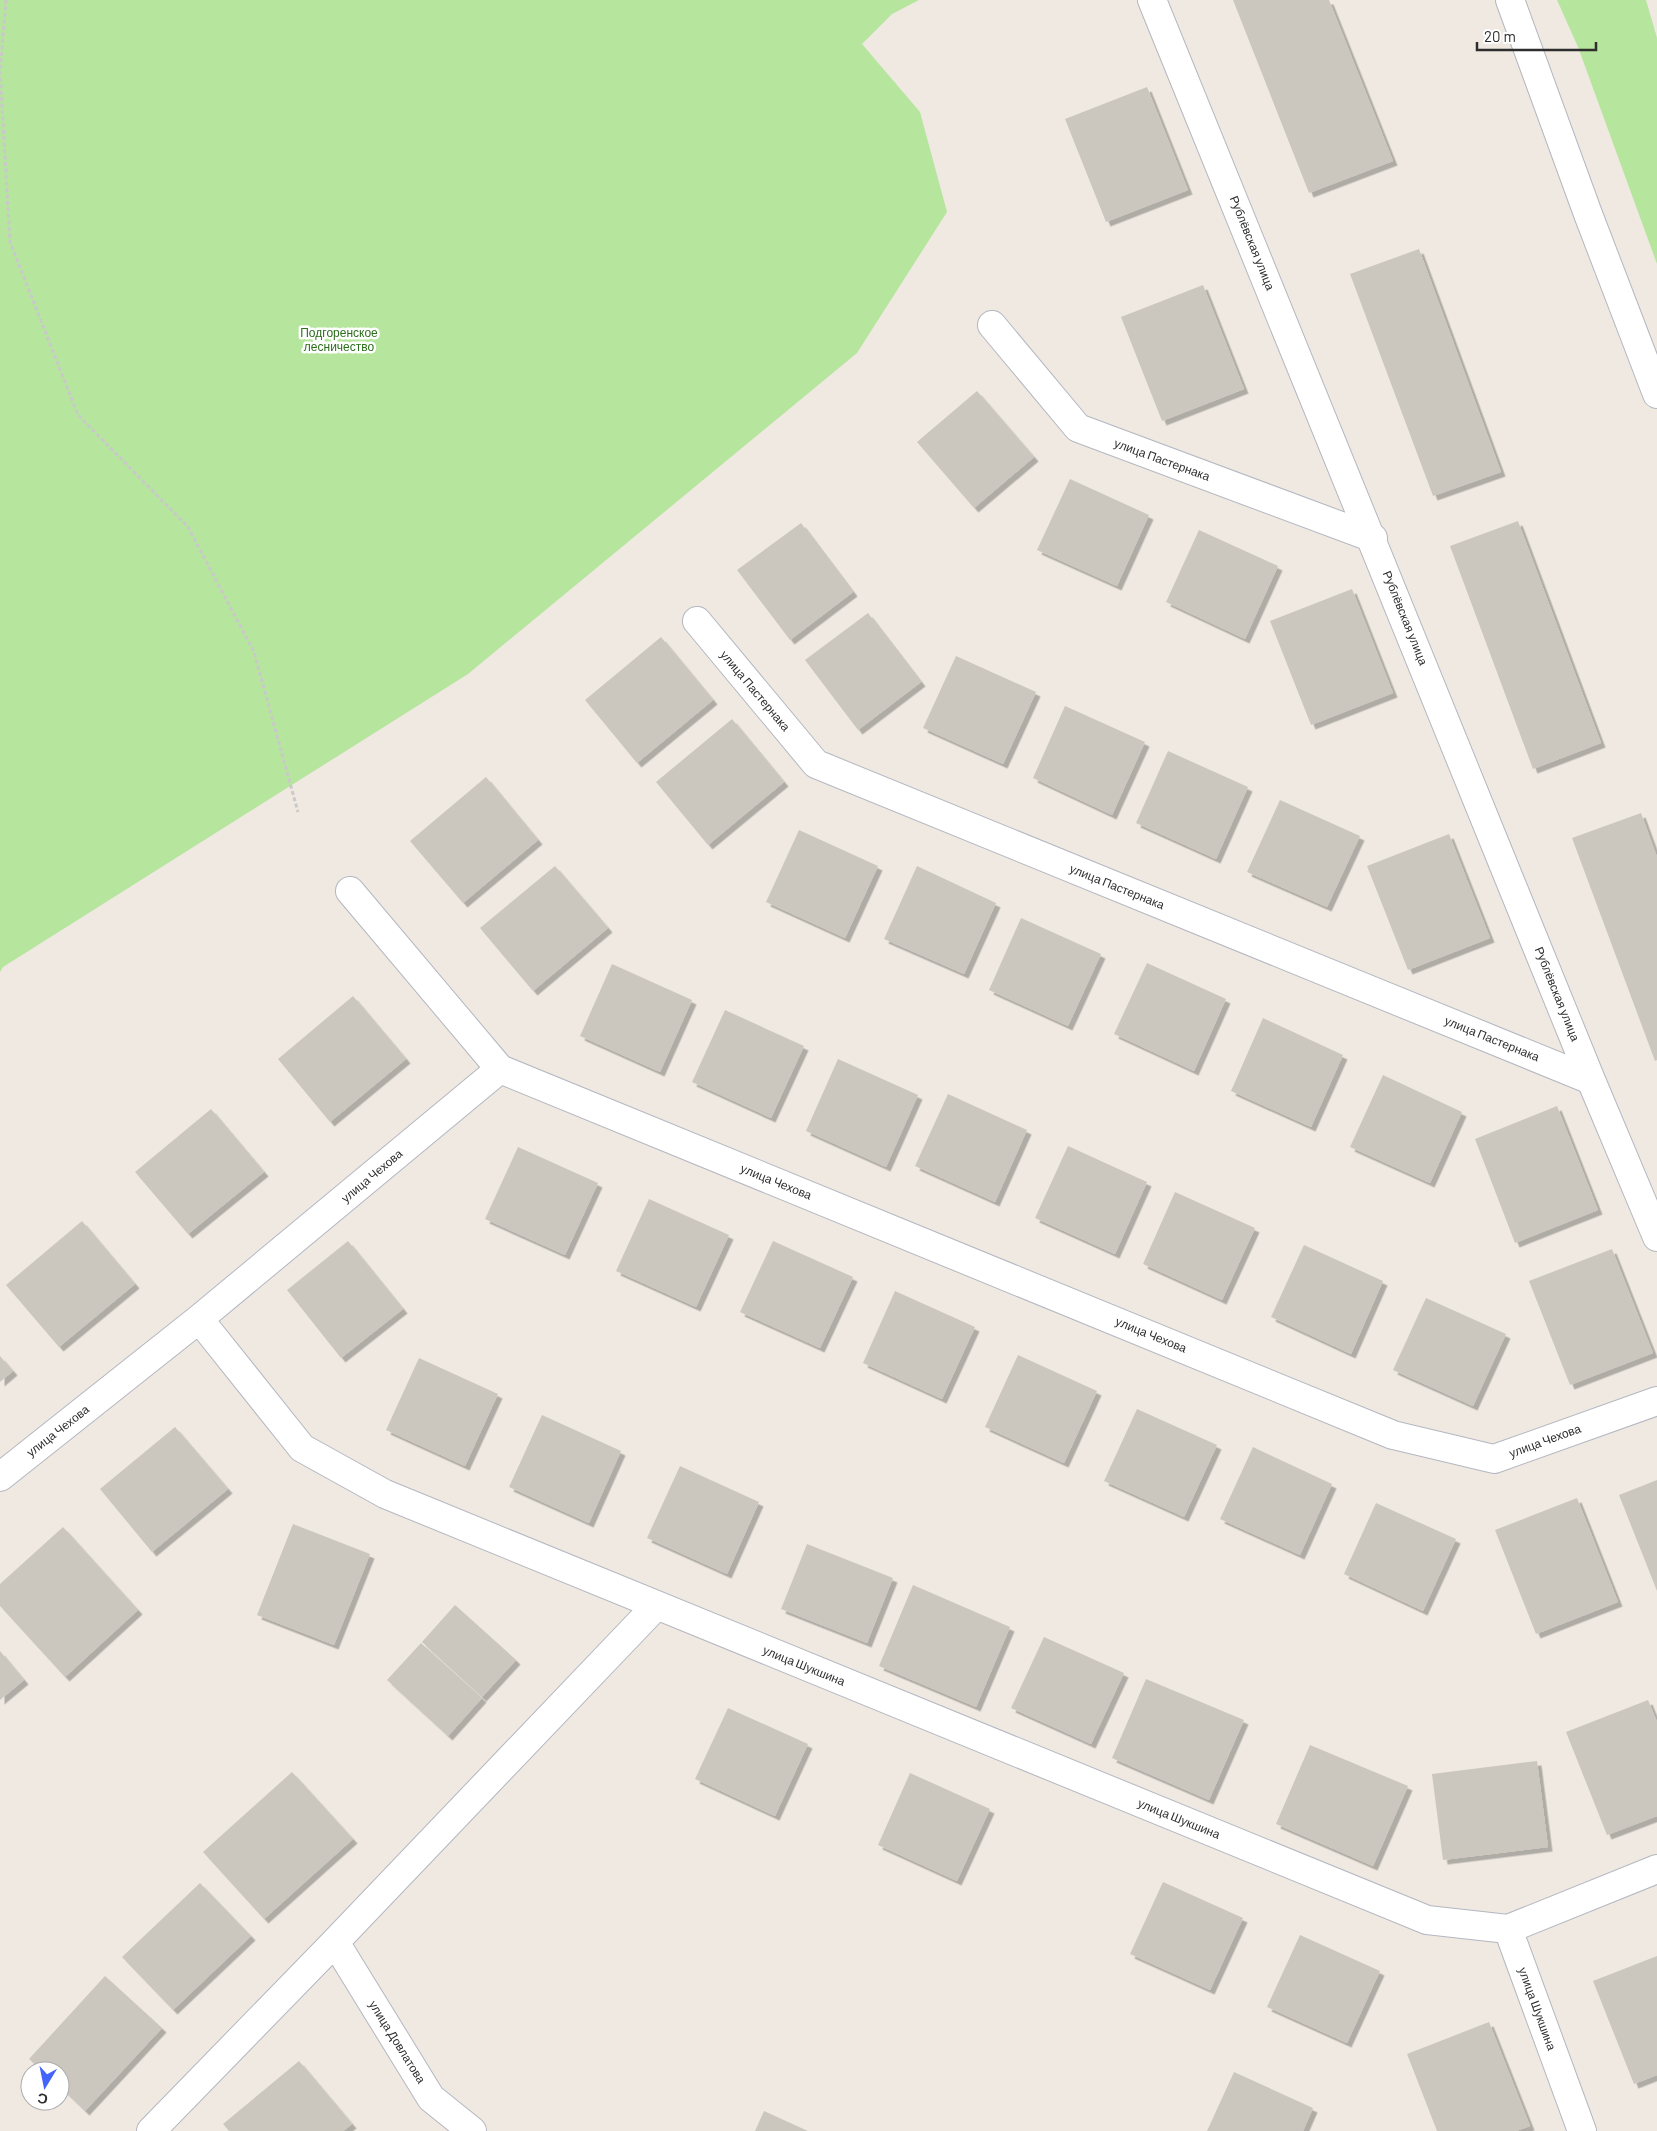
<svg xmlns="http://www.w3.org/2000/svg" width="1657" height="2131" font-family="Barlow,sans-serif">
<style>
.green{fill:#b6e59e}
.building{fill:#cbc7bf;filter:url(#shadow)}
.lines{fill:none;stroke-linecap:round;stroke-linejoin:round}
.street-casing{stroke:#b4b7c1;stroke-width:30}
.secondary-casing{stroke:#b4b7c1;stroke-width:30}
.path{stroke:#c9c9c9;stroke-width:3;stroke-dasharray:4 2.5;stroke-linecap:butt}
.street{stroke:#fff;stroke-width:28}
.secondary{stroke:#fff;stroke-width:28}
.labels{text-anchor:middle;stroke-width:5;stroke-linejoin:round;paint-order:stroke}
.street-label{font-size:12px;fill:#2e2e2e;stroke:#fff}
.park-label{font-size:12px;fill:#2c6e1b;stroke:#fff}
</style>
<defs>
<filter id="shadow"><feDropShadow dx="4.5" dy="4.5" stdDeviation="0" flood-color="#0004"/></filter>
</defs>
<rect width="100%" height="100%" fill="#efe9e1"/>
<path class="green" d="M0,0H919L892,14L862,44L920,112L947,212L857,353L468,674L3,967L0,972Z
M1557,0H1646L1657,38V264L1578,47Z"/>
<path class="building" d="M1233,0H1329L1393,161L1309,193Z
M1147,87L1188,190L1106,222L1065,119Z
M1419,249L1501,472L1433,496L1350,274Z
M1203,285L1244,389L1162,421L1121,317Z
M977,391L1034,457L974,508L917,442Z
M1070,479L1149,515L1117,586L1037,550Z
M1518,521L1601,743L1533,769L1450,546Z
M801,523L853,592L790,640L737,570Z
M1199,530L1278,566L1245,639L1166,602Z
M1352,589L1393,693L1311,725L1270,621Z
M868,613L921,682L858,730L805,660Z
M661,637L713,700L637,763L585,700Z
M956,656L1036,692L1003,764L923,728Z
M1065,706L1145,742L1112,815L1033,778Z
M732,719L784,782L708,845L656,782Z
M1168,751L1248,787L1216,859L1136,823Z
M486,777L538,840L463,903L410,841Z
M1280,800L1360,836L1327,907L1247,872Z
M1641,813L1657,857V1060L1655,1061L1572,838Z
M799,830L878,866L845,938L766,902Z
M1449,834L1490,938L1408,970L1367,866Z
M555,866L608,928L533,991L480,928Z
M917,866L996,903L964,974L884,939Z
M1021,918L1101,954L1068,1026L989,990Z
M1147,963L1226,999L1194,1071L1114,1034Z
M612,964L692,1000L660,1072L580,1036Z
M353,996L406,1059L330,1122L278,1059Z
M725,1010L804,1046L771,1118L692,1082Z
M1263,1018L1343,1055L1311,1127L1231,1091Z
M838,1059L918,1095L886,1167L806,1131Z
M1383,1075L1462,1112L1430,1183L1350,1147Z
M948,1094L1027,1130L995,1202L915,1166Z
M1557,1106L1598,1210L1515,1243L1475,1139Z
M211,1109L264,1172L188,1234L135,1172Z
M1068,1146L1147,1182L1115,1254L1035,1218Z
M518,1147L598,1183L565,1255L485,1219Z
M1175,1192L1255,1228L1222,1300L1143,1264Z
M649,1199L729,1235L696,1307L616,1271Z
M82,1221L135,1284L59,1347L6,1285Z
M348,1241L403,1309L341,1358L287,1290Z
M773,1241L853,1277L820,1348L740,1312Z
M1304,1245L1383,1281L1351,1354L1271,1317Z
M1612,1249L1653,1353L1570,1385L1529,1281Z
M895,1291L975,1327L942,1399L863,1363Z
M1426,1298L1506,1334L1473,1406L1393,1370Z
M1018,1355L1097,1391L1064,1463L985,1427Z
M0,1356L13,1371L0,1382Z
M419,1358L498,1394L465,1466L386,1430Z
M1137,1409L1217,1445L1184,1517L1104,1481Z
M542,1415L621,1451L589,1523L509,1487Z
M175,1427L228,1489L152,1552L100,1489Z
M1253,1447L1332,1484L1300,1555L1220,1519Z
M680,1466L759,1502L727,1574L647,1538Z
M1657,1480V1591L1619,1495Z
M1577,1498L1618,1602L1536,1634L1495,1530Z
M1376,1503L1456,1539L1423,1611L1344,1574Z
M293,1524L370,1554L334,1645L257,1615Z
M63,1527L138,1610L65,1677L0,1606V1584Z
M807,1544L893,1578L867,1643L781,1609Z
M913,1585L1010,1627L976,1707L879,1666Z
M455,1605L516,1660L482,1697L422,1642Z
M1044,1637L1124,1673L1091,1744L1011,1708Z
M421,1643L482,1698L448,1736L387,1680Z
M0,1651L24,1680L0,1700Z
M1146,1679L1244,1720L1209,1800L1112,1758Z
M1648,1700L1657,1722V1816L1607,1835L1566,1732Z
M728,1708L808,1744L775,1816L695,1779Z
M1310,1745L1408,1786L1373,1866L1276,1824Z
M1537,1761L1548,1847L1443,1860L1432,1774Z
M292,1772L353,1839L264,1919L203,1852Z
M910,1773L990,1809L957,1881L878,1845Z
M1163,1882L1243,1918L1210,1990L1130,1954Z
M200,1883L251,1936L173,2010L122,1957Z
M1300,1935L1380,1971L1347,2043L1267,2007Z
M1657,1956V2075L1634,2084L1593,1981Z
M105,1976L162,2028L85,2111L60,2087V2071H42L29,2059Z
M1489,2022L1530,2126L1516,2131H1437L1407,2054Z
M299,2061L352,2124L343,2131H229L223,2124Z
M1234,2072L1313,2108L1303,2131H1207Z
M764,2111L808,2131H755Z"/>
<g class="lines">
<defs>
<path id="street" d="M1152,0L1591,1080L1657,1237
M992,325L1078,428L1373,538
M697,621L816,764L1591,1080
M350,891L500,1069
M199,1319L302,1448L385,1494L1427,1920L1508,1929L1582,2131
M0,1477L199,1319L500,1069L1393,1435L1494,1459L1657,1401
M1508,1929L1657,1869
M335,1942L431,2098L472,2131
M151,2131L335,1942L656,1606"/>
<path id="secondary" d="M1510,0L1588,214L1657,394"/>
</defs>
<use href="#street" class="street-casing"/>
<use href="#secondary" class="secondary-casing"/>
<path class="path" d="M6,0L0,72L10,242L78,415L188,527L254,652L298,812"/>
<use href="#street" class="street"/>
<use href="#secondary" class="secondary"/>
</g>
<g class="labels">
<g class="street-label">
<text transform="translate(1252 243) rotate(68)" y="4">Рублёвская улица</text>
<text transform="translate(1162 460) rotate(20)" y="4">улица Пастернака</text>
<text transform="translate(1405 618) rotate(68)" y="4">Рублёвская улица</text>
<text transform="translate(755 691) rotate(50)" y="4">улица Пастернака</text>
<text transform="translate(1117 887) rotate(22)" y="4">улица Пастернака</text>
<text transform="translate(1557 994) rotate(68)" y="4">Рублёвская улица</text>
<text transform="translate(1492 1039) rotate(22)" y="4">улица Пастернака</text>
<text transform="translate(372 1176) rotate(-40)" y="4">улица Чехова</text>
<text transform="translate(776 1182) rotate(22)" y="4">улица Чехова</text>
<text transform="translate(1151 1335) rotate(22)" y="4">улица Чехова</text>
<text transform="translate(58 1431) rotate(-38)" y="4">улица Чехова</text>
<text transform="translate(1545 1441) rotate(-20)" y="4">улица Чехова</text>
<text transform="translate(804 1666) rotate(22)" y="4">улица Шукшина</text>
<text transform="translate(1179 1819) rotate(22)" y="4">улица Шукшина</text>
<text transform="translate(1537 2009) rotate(70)" y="4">улица Шукшина</text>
<text transform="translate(397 2042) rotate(58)" y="4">улица Довлатова</text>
</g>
<g class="park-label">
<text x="339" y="337">Подгоренское<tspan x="339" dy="14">лесничество</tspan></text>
</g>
</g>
<g transform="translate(45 2086) rotate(190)"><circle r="24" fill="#ffffff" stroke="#ababab"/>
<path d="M0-4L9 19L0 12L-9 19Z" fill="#4264fb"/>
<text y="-8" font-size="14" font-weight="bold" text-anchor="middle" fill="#2e2e2e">С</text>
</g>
<path d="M1477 42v8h119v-8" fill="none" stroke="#2e2e2e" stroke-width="2.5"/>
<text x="1484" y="42" font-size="15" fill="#2e2e2e" stroke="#ffffff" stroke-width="4" paint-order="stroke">20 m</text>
</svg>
